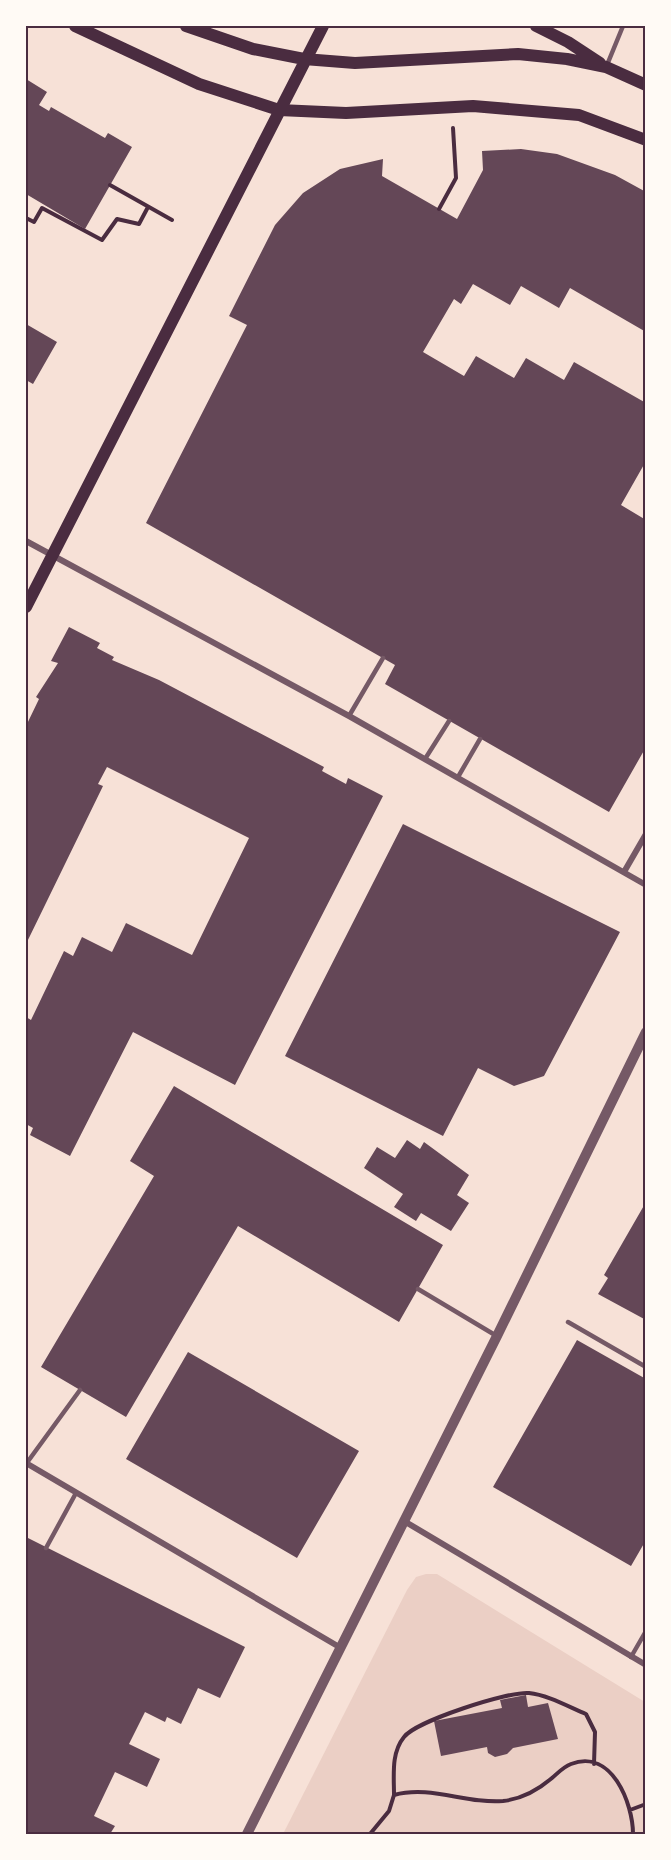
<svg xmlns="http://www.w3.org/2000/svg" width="671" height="1860" font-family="Helvetica,sans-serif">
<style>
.green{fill:#ebcfc5}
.building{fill:#644757}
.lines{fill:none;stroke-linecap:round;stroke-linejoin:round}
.path{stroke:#4a2c40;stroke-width:4}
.service{stroke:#755966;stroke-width:4.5}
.minor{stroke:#755966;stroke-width:6}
.tertiary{stroke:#755966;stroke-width:10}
.secondary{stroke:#4a2c40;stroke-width:12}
.neatline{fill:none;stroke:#4a2c40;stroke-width:2}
</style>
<rect width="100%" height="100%" fill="#f7e1d7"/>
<path class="green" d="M426,1574H437L645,1702V1834H283L407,1590L416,1577Z"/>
<path class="building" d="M26,79L47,92L39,105L49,111L51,107L105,138L108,133L132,147L85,229L26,194Z
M521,149L557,154L615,175L646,192V332L570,288L559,308L521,286L510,305L473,284L461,304L454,299L423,352L464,376L476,356L514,378L526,358L564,380L574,362L646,403V461L621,505L646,520V747L609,812L385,684L395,665L146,523L247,325L229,316L275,225L303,193L340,169L383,159L382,176L457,219L483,170L482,151Z
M26,324L57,342L33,384L26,380Z
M69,627L100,643L97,648L114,657L112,660L159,680L324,767L322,771L346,784L348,778L383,796L235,1085L133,1032L70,1156L30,1135L33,1128L26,1124V1017L31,1020L64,951L73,956L82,937L112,952L126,923L192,955L249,838L107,767L98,784L103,786L26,944V726L39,699L36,697L58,663L51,661Z
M403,824L620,932L544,1076L514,1086L478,1068L443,1136L285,1056Z
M174,1086L443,1245L399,1322L238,1226L126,1417L41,1367L154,1176L130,1161Z
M407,1140L420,1149L424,1142L469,1175L457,1195L469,1203L451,1231L421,1213L416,1221L394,1207L403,1194L364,1168L377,1147L395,1158Z
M646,1202V1320L598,1294L608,1278L604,1275Z
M577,1340L646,1379V1540L631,1566L493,1487Z
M188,1352L359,1451L297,1558L126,1459Z
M26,1537L245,1647L220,1698L198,1688L181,1724L167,1717L165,1722L145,1712L129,1744L160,1759L147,1787L115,1772L94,1816L115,1826L110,1834H26Z
M526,1695L528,1707L548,1703L558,1739L513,1748L507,1754L495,1757L488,1753L487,1747L441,1756L434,1721L502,1708L500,1700Z"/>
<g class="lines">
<path class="path" d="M110,185L172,220
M439,209L456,178L453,128
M26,218L34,222L42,208L102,240L117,219L139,224L148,207
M394,1795C394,1775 391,1753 404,1737C416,1721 509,1691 529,1693C548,1695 569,1707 586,1714L595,1732L594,1764
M630,1810L646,1804
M370,1834L389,1811L394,1795C431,1785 466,1804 503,1801C522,1799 538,1790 552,1778C558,1773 563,1767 571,1764C612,1748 633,1804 633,1834"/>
<path class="service" d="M607,65L623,26
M349,716L383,658
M425,759L449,721
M458,777L480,739
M418,1289L495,1335
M568,1322L646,1367
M26,1464L80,1390
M46,1548L76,1493
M631,1657L646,1631"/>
<path class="minor" d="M26,541L349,716L646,885
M624,872L646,834
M26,1463L341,1648
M404,1521L646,1665"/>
<path class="tertiary" d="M247,1834L497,1336L646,1032"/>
<path class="secondary" d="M75,26L199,84L279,110L346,113L473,106L579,115L646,140
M186,26L253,49L304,59L355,63L518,54L567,59L606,67L646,85
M536,26L568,42L600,63
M26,607L323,26"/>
</g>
<rect width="671" height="1860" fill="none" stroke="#fffaf5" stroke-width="54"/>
<rect x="27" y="27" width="617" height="1806" class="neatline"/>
</svg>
